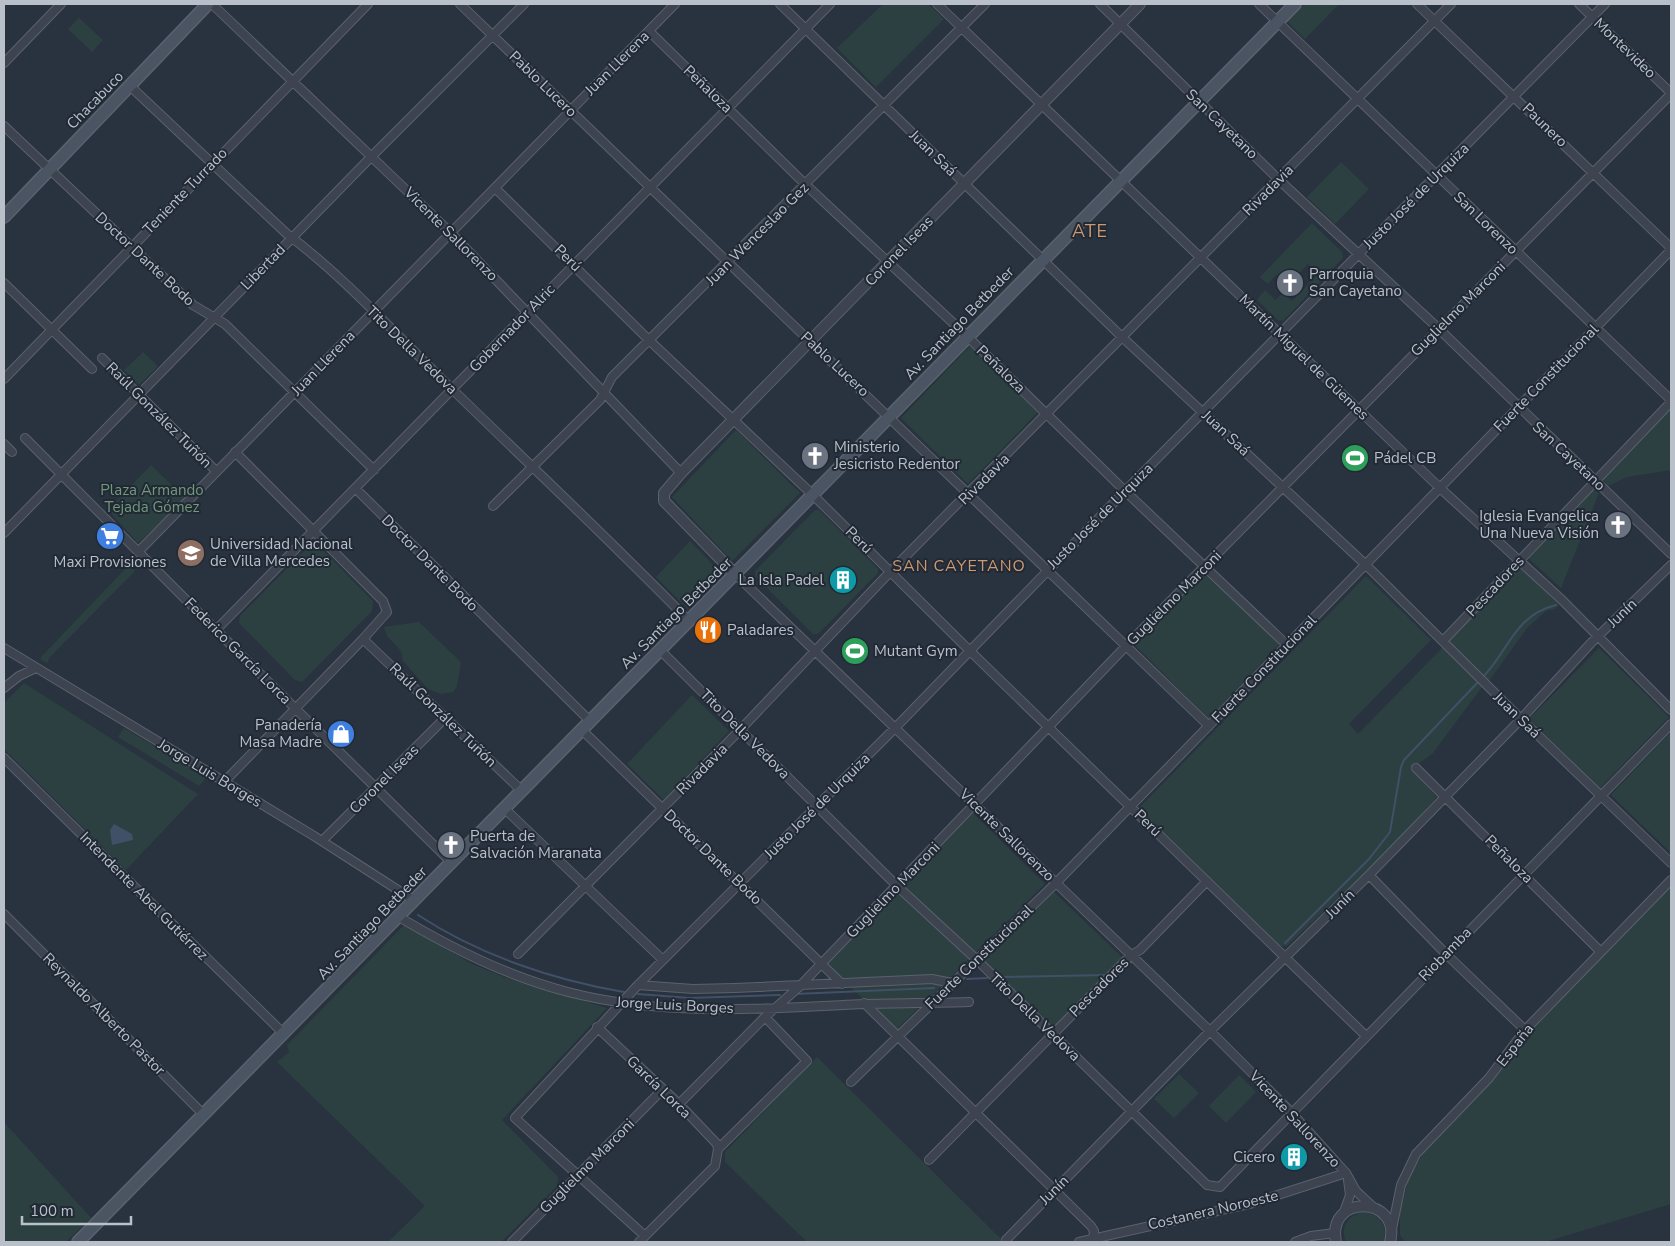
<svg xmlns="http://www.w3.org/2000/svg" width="1675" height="1246" font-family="'Nunito Sans',sans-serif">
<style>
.green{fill:#2c4041}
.water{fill:#405067}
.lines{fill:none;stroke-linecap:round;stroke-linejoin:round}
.stream{stroke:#405067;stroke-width:2}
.minor-casing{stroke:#5a626d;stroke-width:10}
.tertiary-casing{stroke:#5a626d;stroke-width:12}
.secondary-casing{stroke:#5a626d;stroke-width:14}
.minor{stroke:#3d4450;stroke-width:8}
.tertiary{stroke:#3d4450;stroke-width:10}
.secondary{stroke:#4b5462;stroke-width:11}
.labels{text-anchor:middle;stroke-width:4;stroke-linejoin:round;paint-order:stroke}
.street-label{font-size:15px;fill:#b9c0ca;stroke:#212935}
.poi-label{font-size:15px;fill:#b9c0ca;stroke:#212935;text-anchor:start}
.park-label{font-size:15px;fill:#73987b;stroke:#212935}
.neighbourhood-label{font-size:16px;letter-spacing:1px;fill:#cd9971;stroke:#212935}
.quarter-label{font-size:18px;letter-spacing:1px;fill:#cd9971;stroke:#212935}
</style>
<rect width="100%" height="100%" fill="#29323f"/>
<path class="green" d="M883,4H928L944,19L876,87L837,48Z
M1304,4L1338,5L1305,39L1287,21Z
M79,18L103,40L92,52L68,29Z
M1341,162L1369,189L1335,224L1307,197Z
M1312,223L1342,252L1343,258L1283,321L1278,320L1257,300L1265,290L1275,300L1283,293L1292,301L1318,274L1308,264L1292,281L1286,276L1282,281L1276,275L1268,284L1260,277Z
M970,346L1038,412L968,484L901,418Z
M143,352L158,366L139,385L124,370Z
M1671,408V470L1627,477L1608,486L1604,480Z
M736,430L800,493L732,561L672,497Z
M1351,445L1368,461L1359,470L1342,455Z
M151,465L186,499L138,543L108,510Z
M1594,489L1599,493L1561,588L1527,557Z
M815,510H819L878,569V573L818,634H813L755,576V571Z
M690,541L723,575L688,609L656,577Z
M310,545L319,546L373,601L372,611L302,682L295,680L239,623L240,616Z
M129,565L135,571L49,658L48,663L41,660V657Z
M1519,566L1559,605L1555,609L1546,611L1527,628L1489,681L1448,640Z
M1204,573L1280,644L1208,719L1134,644Z
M1366,576L1431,640L1349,724L1358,734L1443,647L1482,687L1433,753L1411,769L1437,797L1380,858L1287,946H1280L1139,808Z
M419,622L461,662L457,686L453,692L441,694L428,689L403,661L401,651L387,636L384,627Z
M1599,648L1669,717L1600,788L1529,719Z
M24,683L198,794L126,870L4,749V703Z
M692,695L729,731L664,800L627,764Z
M124,728L207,777L199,786L118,737Z
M1671,732V853L1611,795Z
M973,813L1045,884L975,953L903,886Z
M1671,886V1204L1545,1242H1405L1400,1235V1212L1409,1177L1426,1149L1492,1082L1530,1032Z
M1053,891L1123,958L1053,1028L981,959Z
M897,893L969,959L896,1030L827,965Z
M404,925L472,964L504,977L607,1008L502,1120L558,1177L557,1186L501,1242H388L425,1206L277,1062L289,1052L287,1045Z
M817,1057L1004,1242H807L725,1162V1152Z
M1179,1074L1199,1093L1174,1118L1154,1099Z
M1239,1075L1256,1092L1226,1123L1209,1106Z
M4,1122L91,1218L66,1242H4Z
M1361,1212C1377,1212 1390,1226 1383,1242H1346C1340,1228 1347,1217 1361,1212Z"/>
<path class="water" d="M114,824L132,834L133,840L112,845L110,830Z"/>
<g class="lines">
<path class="stream" d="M1482,678C1510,650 1513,616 1556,605
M418,915C479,955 553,980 624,992
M1285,943L1369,859L1390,832L1401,767L1404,760L1479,681
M1003,977L1108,975
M967,979L987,978
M638,994L690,998L780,995
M795,994L934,988"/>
<defs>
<path id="minor" d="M212,4L451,233L681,473
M460,4L1209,726
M780,4L1122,337L1366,565L1521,719L1671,863
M937,4L1440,488L1562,600L1671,710
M1100,4L1278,179L1439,329L1671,554
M1259,4L1671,400
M1417,4L1671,248
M1579,4L1671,93
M649,31L806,185L967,336L1125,491L1287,645
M4,63L61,4
M130,86L287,234C347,279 399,338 453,390C532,467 612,542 689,621
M4,126L193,305L225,324L374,470
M495,188L650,341L813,495L969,650L1366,1036
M4,283L92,369
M102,358L216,471
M4,379L368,4
M25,438L232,646L452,863
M4,444L12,452
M356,489L590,721
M493,506L600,400L612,377L985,4
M4,533L371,157L524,4
M139,551L675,4
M735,574L1210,1031L1291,1112L1346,1173L1356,1191L1373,1207
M216,630L830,4
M363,639L522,791
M1443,641L1671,402
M4,648L314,836L415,901
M660,650L897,886L976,959L1207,1185L1220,1187L1671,724
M4,688L19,676L36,668
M582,730L842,984
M4,758L284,1034
M1416,768L1601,952
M225,781L363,639L387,612L383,601L235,452
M505,809L663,960
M322,841L445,718
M1369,875L1446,954L1525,1030
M4,914L204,1115
M399,917C453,949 507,976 568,992C664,1017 765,1009 863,1004C898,1003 934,1003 969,1002
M518,954L740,730L890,572L1451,4
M638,985L693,989L735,988L932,979L952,983
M864,1003L1091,1226L1094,1231L1093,1238
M597,1027L679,1104L717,1144L718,1149
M851,1082L1056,883L1671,250
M679,1104L765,1017L799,987L1127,645L1671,94
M929,1160L1131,955L1140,950L1207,881
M1343,1215L1350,1195L1348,1180
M1392,1229L1401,1185L1416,1154L1489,1078L1525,1030L1671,880
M645,1236L515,1118L638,985L896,727L1125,491L1605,4
M1006,1240L1210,1031L1369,875L1521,719L1591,643L1671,565
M512,1242L662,1090
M639,1242L715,1166L718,1149L807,1061L765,1017
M1079,1242L1253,1203L1346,1173
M1295,1242L1311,1236L1335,1233"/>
<path id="tertiary" d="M735,574L664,501V493L681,473L1140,4
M1336,1242C1326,1193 1402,1196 1390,1242"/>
<path id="secondary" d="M4,217L208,4
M78,1242L1295,4"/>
</defs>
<use href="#minor" class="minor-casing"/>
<use href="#tertiary" class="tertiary-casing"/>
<use href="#secondary" class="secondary-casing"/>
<use href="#minor" class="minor"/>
<use href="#tertiary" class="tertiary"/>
<use href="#secondary" class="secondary"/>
</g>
<defs>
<symbol id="church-disc" viewBox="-11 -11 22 22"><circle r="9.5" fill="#6b7280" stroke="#212935"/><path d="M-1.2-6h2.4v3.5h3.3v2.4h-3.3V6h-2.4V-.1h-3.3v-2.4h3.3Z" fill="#fff"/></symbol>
<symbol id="stadium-disc" viewBox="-11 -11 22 22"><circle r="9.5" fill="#2e9e5b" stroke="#212935"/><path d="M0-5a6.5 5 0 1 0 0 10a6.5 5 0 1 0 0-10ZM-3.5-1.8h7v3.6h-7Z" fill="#fff"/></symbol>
<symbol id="supermarket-disc" viewBox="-11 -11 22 22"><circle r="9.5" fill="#3f7fe0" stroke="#212935"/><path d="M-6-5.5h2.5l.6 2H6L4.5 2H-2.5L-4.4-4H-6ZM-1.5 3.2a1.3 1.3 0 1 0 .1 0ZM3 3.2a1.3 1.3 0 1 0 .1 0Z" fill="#fff"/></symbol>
<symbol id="university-disc" viewBox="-11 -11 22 22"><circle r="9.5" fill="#8d6e63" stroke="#212935"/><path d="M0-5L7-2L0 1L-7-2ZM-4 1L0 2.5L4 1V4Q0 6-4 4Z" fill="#fff"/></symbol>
<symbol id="building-disc" viewBox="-11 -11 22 22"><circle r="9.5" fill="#0f9aa8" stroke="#212935"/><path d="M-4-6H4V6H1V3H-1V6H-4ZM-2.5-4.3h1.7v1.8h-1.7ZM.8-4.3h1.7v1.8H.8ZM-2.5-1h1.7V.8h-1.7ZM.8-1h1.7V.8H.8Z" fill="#fff"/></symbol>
<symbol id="restaurant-disc" viewBox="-11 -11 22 22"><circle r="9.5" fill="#e8710a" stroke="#212935"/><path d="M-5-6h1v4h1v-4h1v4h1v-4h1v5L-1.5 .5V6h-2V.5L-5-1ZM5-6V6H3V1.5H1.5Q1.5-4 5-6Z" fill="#fff"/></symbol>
<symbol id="shop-disc" viewBox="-11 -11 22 22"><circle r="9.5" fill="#3f7fe0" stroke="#212935"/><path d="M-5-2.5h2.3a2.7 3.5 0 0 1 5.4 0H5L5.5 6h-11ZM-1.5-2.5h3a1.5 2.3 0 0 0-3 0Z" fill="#fff"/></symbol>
</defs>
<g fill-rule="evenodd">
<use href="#church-disc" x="1274" y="267" width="32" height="32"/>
<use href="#church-disc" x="799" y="440" width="32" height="32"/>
<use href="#stadium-disc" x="1339" y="442" width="32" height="32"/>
<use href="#church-disc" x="1602" y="509" width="32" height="32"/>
<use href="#supermarket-disc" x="94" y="520" width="32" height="32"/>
<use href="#university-disc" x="175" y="537" width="32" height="32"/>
<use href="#building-disc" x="827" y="564" width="32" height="32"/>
<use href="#restaurant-disc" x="692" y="614" width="32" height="32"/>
<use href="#stadium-disc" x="839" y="635" width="32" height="32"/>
<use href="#shop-disc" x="325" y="718" width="32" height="32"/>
<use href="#church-disc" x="435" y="829" width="32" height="32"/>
<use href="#building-disc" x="1278" y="1141" width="32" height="32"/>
</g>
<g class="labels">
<g class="street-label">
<text transform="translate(1625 48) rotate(44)" y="5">Montevideo</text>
<text transform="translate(617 63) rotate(-45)" y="5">Juan Llerena</text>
<text transform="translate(543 84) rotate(44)" y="5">Pablo Lucero</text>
<text transform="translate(708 89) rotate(44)" y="5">Peñaloza</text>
<text transform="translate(95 100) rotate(-46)" y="5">Chacabuco</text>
<text transform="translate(1222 124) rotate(44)" y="5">San Cayetano</text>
<text transform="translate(1545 125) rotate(44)" y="5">Paunero</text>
<text transform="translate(933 153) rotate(44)" y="5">Juan Saá</text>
<text transform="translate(1268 190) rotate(-45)" y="5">Rivadavia</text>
<text transform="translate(185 191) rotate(-46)" y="5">Teniente Turrado</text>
<text transform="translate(1416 196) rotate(-45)" y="5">Justo José de Urquiza</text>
<text transform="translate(1486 223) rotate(44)" y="5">San Lorenzo</text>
<text transform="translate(451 234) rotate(45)" y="5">Vicente Sallorenzo</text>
<text transform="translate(757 234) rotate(-45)" y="5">Juan Wenceslao Gez</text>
<text transform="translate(899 251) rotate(-46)" y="5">Coronel Iseas</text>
<text transform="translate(568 258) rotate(44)" y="5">Perú</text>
<text transform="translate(145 259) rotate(43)" y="5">Doctor Dante Bodo</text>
<text transform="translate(263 267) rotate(-46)" y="5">Libertad</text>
<text transform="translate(1458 309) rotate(-45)" y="5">Guglielmo Marconi</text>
<text transform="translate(959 323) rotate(-46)" y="5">Av. Santiago Betbeder</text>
<text transform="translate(512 328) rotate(-46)" y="5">Gobernador Alric</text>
<text transform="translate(412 350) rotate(44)" y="5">Tito Della Vedova</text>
<text transform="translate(1304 357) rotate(44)" y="5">Martín Miguel de Güemes</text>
<text transform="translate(323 363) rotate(-46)" y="5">Juan Llerena</text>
<text transform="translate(835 364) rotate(43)" y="5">Pablo Lucero</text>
<text transform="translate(1001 369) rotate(44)" y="5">Peñaloza</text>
<text transform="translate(1546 378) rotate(-46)" y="5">Fuerte Constitucional</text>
<text transform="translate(159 415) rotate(45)" y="5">Raúl González Tuñón</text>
<text transform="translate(1226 433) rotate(43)" y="5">Juan Saá</text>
<text transform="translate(1569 456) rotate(43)" y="5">San Cayetano</text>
<text transform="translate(984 479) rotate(-45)" y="5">Rivadavia</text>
<text transform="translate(1100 516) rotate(-45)" y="5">Justo José de Urquiza</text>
<text transform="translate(859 540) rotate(45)" y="5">Perú</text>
<text transform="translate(430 563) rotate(45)" y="5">Doctor Dante Bodo</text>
<text transform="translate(1495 586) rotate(-47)" y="5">Pescadores</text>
<text transform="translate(1174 598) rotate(-45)" y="5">Guglielmo Marconi</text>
<text transform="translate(676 613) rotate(-45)" y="5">Av. Santiago Betbeder</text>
<text transform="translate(1622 613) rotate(-44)" y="5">Junín</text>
<text transform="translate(238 651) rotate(45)" y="5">Federico García Lorca</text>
<text transform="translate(1264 669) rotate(-46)" y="5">Fuerte Constitucional</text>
<text transform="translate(443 715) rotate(44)" y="5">Raúl González Tuñón</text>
<text transform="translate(1517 715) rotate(44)" y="5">Juan Saá</text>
<text transform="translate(745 734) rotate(45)" y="5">Tito Della Vedova</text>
<text transform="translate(702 769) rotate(-45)" y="5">Rivadavia</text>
<text transform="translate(210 773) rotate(31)" y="5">Jorge Luis Borges</text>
<text transform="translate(384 779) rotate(-45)" y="5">Coronel Iseas</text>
<text transform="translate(817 806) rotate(-45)" y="5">Justo José de Urquiza</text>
<text transform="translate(1148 823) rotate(44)" y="5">Perú</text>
<text transform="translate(1007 835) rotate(44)" y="5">Vicente Sallorenzo</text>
<text transform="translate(713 857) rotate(44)" y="5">Doctor Dante Bodo</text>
<text transform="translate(1509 859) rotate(45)" y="5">Peñaloza</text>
<text transform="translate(893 890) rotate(-46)" y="5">Guglielmo Marconi</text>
<text transform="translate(144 896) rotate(45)" y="5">Intendente Abel Gutiérrez</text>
<text transform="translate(1340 904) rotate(-45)" y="5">Junín</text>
<text transform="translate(372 923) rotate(-46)" y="5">Av. Santiago Betbeder</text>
<text transform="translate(1445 954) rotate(-46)" y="5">Riobamba</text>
<text transform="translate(979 957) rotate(-44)" y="5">Fuerte Constitucional</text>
<text transform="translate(1099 987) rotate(-45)" y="5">Pescadores</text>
<text transform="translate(675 1005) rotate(3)" y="5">Jorge Luis Borges</text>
<text transform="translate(104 1014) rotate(45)" y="5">Reynaldo Alberto Pastor</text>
<text transform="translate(1035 1017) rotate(44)" y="5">Tito Della Vedova</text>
<text transform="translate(1515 1045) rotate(-52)" y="5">España</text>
<text transform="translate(659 1087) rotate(44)" y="5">García Lorca</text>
<text transform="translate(1295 1119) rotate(47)" y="5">Vicente Sallorenzo</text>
<text transform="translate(587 1166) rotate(-45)" y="5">Guglielmo Marconi</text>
<text transform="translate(1054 1190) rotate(-45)" y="5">Junín</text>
<text transform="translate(1213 1210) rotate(-13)" y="5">Costanera Noroeste</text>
</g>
<g class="poi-label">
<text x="1309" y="279">Parroquia<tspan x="1309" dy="17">San Cayetano</tspan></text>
<text x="834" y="452">Ministerio<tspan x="834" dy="17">Jesicristo Redentor</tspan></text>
<text x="1374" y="463">Pádel CB</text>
<text x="1599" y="521" text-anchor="end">Iglesia Evangelica<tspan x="1599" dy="17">Una Nueva Visión</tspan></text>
<text x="210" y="549">Universidad Nacional<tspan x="210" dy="17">de Villa Mercedes</tspan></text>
<text x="110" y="567" text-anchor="middle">Maxi Provisiones</text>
<text x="824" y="585" text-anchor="end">La Isla Padel</text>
<text x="727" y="635">Paladares</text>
<text x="874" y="656">Mutant Gym</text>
<text x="322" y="730" text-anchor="end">Panadería<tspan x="322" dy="17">Masa Madre</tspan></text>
<text x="470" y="841">Puerta de<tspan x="470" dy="17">Salvación Maranata</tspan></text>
<text x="1275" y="1162" text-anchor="end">Cicero</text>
</g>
<g class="park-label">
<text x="152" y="495">Plaza Armando<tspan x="152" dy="17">Tejada Gómez</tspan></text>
</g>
<g class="neighbourhood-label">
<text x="959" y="571">SAN CAYETANO</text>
</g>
<g class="quarter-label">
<text x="1090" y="237">ATE</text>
</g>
</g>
<rect width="1675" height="1246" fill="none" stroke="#b9c0ca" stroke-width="10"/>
<path d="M22 1216v8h109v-8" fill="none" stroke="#b9c0ca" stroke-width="2.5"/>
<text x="30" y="1216" font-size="15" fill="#b9c0ca" stroke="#212935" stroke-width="4" paint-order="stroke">100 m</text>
</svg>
